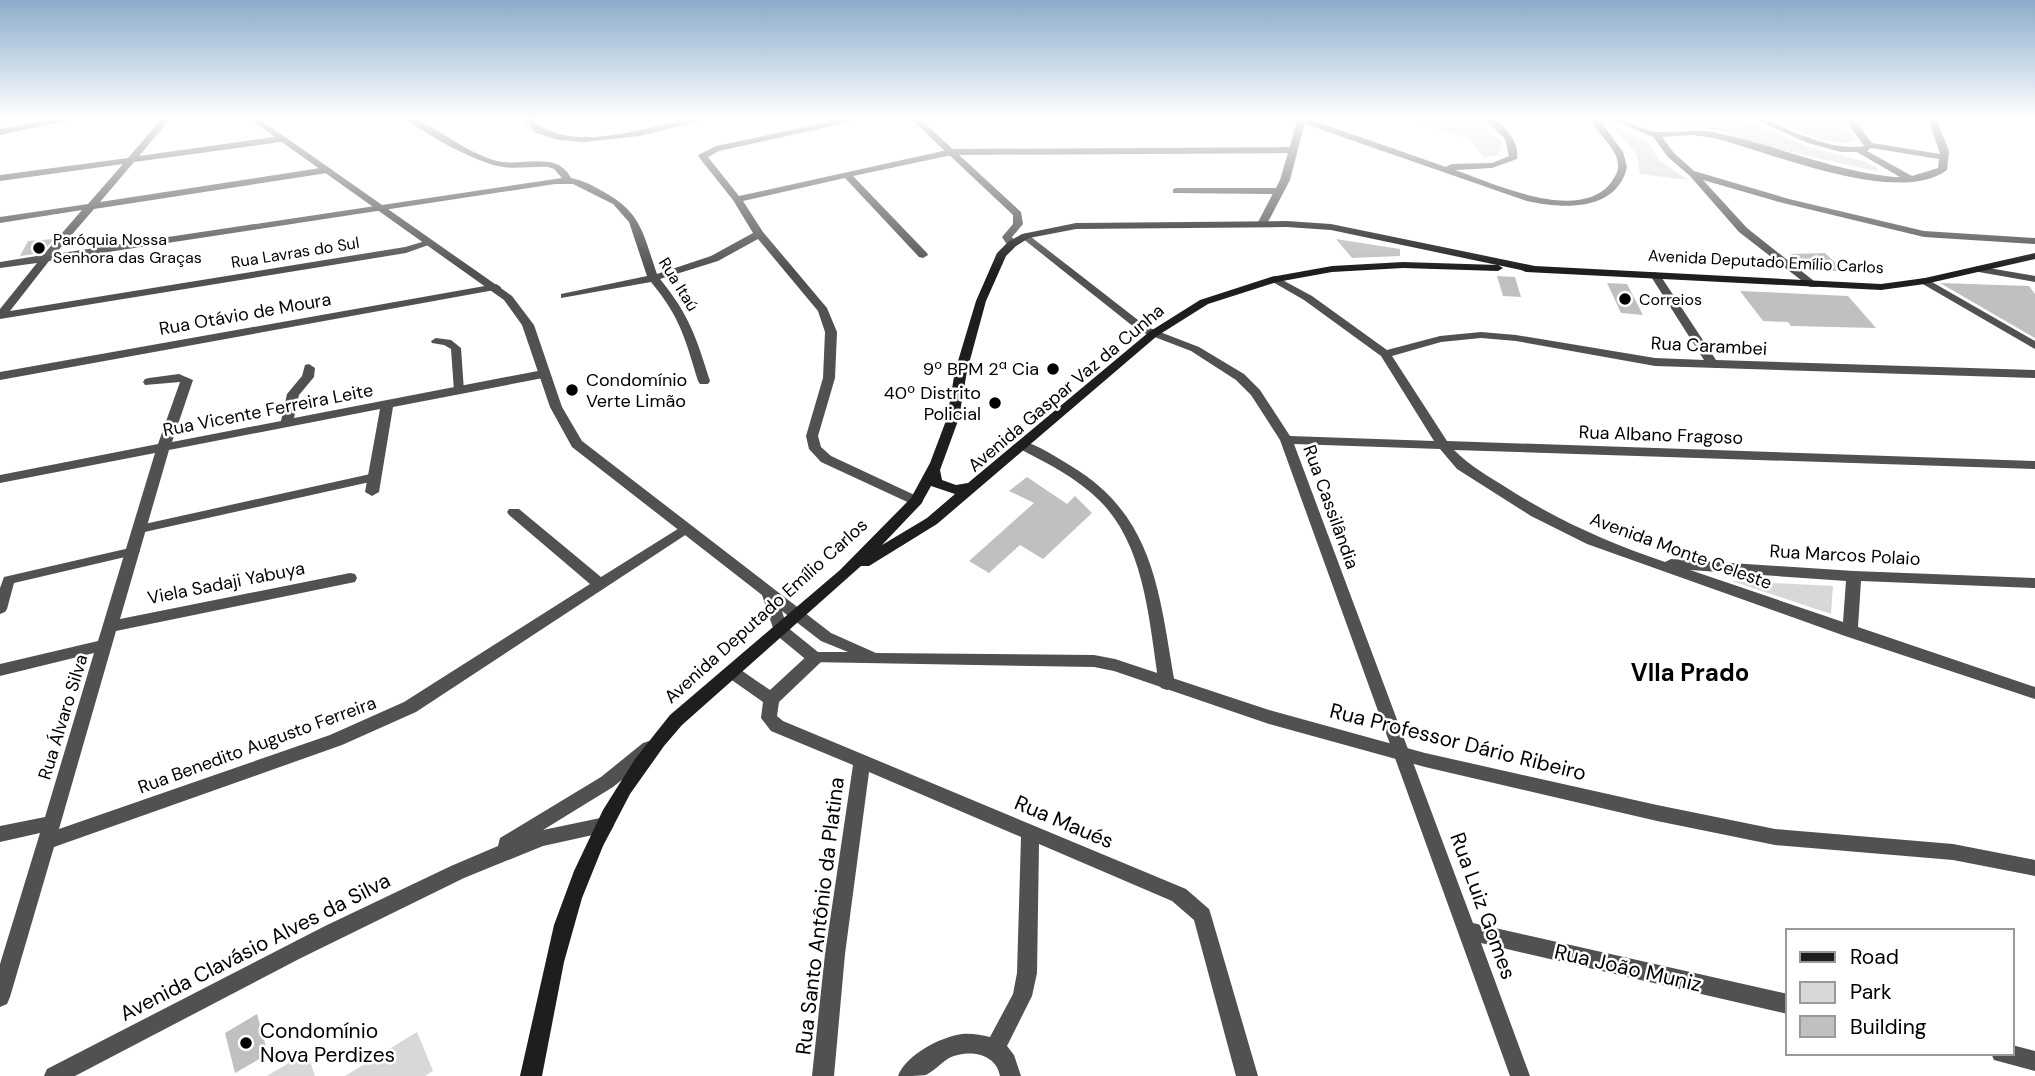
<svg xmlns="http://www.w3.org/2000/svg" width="2035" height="1076" font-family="'DM Sans',sans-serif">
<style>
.green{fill:#d8d8d8}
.building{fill:#c0c0c0}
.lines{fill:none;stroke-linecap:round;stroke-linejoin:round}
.pedestrian{fill:#515151;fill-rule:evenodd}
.minor{fill:#515151;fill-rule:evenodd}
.tertiary{fill:#515151;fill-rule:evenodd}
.secondary{fill:#1e1e1e;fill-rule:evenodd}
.poi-dot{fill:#000;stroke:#fff;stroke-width:2.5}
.labels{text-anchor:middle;stroke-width:5;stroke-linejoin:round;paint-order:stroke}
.far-poi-label{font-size:16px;fill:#000;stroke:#fff;text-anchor:start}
.far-street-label{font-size:16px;fill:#000;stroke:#fff}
.street-label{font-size:18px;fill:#000;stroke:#fff}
.poi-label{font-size:18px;fill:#000;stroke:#fff;text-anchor:end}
.near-street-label{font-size:21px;fill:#000;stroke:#fff}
.near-poi-label{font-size:21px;fill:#000;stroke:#fff;text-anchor:start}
.district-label{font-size:24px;font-weight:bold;fill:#000;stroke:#fff}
</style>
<rect width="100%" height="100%" fill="#fff"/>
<path class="green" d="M1417,118H1472L1502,142L1498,155L1484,157L1470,139L1418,124Z
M1687,118H1740L1805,146L1865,162L1876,167L1880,172L1763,146L1725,132L1684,124Z
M1770,118H1835L1855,140C1837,152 1789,126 1770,118Z
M1613,126L1648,143L1659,160L1688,180L1640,174L1637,155Z
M1732,581L1833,586L1831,614Z
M417,1032L433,1071L425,1076H345Z
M307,1052L315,1076H267Z"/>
<path class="building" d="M54,239L42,253L20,256L28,241Z
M1336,239L1400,249V256L1352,258Z
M1825,253L1844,271H1814L1790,254Z
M1497,276L1515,277L1521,297L1503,296Z
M1607,283L1627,284L1643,315L1621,313Z
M1940,283L2029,286L2035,294V338Z
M1740,291L1848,296L1876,328L1791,326L1788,322L1763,321Z
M1027,477L1067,504L1075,496L1092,513L1043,559L1020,545L989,573L969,561L1034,503L1009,491Z
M257,1014L268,1054L235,1073L225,1033Z"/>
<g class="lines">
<path class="pedestrian" d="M436,338L451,340L461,348L464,391L463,393H455L454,391L451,349L444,345L432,343L431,341Z
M375,473L381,477L379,480L140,533L134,529L140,525Z
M134,547L140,551L138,554L14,583L7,609L5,612L0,614V588L4,577Z"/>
<path class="minor" d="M162,118H171L139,156L281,136L285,139L281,142L134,162L100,202L327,167L332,170L327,173L94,209L55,254L562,178L554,169L548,167C533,166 518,169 503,167C476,163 427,135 404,118H415C444,132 471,156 502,162C526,165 558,152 571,178C582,180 592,185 602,191C642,212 643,234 657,274L711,256L753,233L733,200L698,156L700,154L716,146L849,118H867L719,151L708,157L739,196L952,149L1294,147L1298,150L1294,153L952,155L853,176L927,253L928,255L923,258L919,257L845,178L743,201L763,232L827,308L837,332L835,378L818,436L821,447L831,456L921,498L923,501L921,504L916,506L821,462L809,449L806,436L823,378L825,332L818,311L758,239L718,261L660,279C690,316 696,337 710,381L708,384H700L698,381C685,338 680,317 651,282L561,298V294L647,276L629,222L613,204L573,184H555L49,261L10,311L405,247L429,240L434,243L406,253L0,319V309L37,263L0,268V262L43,255L82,210L0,223V217L88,204L123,164L0,181V175L128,158Z
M522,118H531C575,161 660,118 713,118L640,136L584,142L559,140L536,133Z
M1299,118H1306L1446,167L1451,164L1492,163L1509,156L1505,139L1484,118H1494C1506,129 1520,142 1517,159L1492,168L1455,170C1493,183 1577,223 1610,184C1614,178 1619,172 1618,164C1617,147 1596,134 1590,118H1598L1623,152L1627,167C1617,212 1562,209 1527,201L1299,122Z
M1608,118C1627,118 1641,131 1659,132C1677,133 1694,129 1712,132C1774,144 1829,170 1894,177H1900L1857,152H1841L1808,143L1752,118C1766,118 1776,124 1789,130C1813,140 1838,150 1864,146L1844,118H1853L1872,143L1940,154L1928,118H1936L1949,151L1947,170C1897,207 1770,152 1714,138L1692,135L1662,137L1674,153L1694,171L1789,199L1924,231L2035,238V244L1924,237L1783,203L1703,180L1747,228L1819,285L1818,287H1810L1739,232L1690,176L1668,157L1653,137ZM1871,148L1939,159L1938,168L1912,176L1867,151Z
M1176,188H1278L1283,191L1278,194L1173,193V189Z
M1026,233L1147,327L1199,347L1244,374L1260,390L1290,436L1434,441L1381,356L1304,300L1271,281V277L1275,276L1312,296L1387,350L1440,336L1481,332L1516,335L1655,358L1704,360L1650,275L1655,272L1660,275L1716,360L2035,370V378L1655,366L1516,341L1481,338L1441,342L1392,356L1447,441L2035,461V469L1454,450C1470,466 1488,476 1507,488C1557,520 1609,543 1665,562L1671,559L1854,571L2035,578V588L1861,581L1858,627L2035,687V699L1845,636L1587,544L1531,516L1457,469L1440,449L1294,444L1473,923L1788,994V1014L1481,943L1530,1076H1510L1280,440L1251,395L1236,380L1191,351L1139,331L1022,238L1021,236ZM1690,570L1846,581L1843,622Z
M1977,266L2035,276V282L1973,271L1972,269Z
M1925,278L2035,341V349L1921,283V279Z
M496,284L501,287L500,289L0,380V372Z
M309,364L315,368L314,377L299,395L294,418L543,370L549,374L543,378L393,407L379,492L372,496L365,492L380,409L169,450L120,619L350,573L355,574L357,578L355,582L350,583L116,631L59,829L330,735L404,702L590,584L509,515L507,512L509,509H519L601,577L681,527L686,525L693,530L416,712L342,745L54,847L10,997L7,1004L0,1007V964L40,833L0,842V826L45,817L94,653L0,676V664L98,641L155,453L0,483V475L158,444L180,382L145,385L143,382L145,379L149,378L179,374L193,380L172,442L281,421L287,394L302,376L305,365Z
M1023,441C1040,446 1056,457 1071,466C1156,517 1159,595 1175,684L1173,688L1167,690L1161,688L1159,684C1149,624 1146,547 1100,501C1077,478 1047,463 1018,448L1017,445L1018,442Z
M815,652L821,654L823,658L821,662L779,702L777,716L783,721L1186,889L1209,909L1211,915L1258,1076H1236L1194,920L1172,901L1039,844L1037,973L1032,996L1007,1046L1014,1055L1021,1076H1000C996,1053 968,1049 949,1058C941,1063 934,1071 926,1075C919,1076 906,1076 898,1076C906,1055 940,1037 962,1034C972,1033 981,1035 990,1037L1013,994L1017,973L1021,837L869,772L845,954L834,1076H812L825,954L853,765L771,731L761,718L763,702L726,676L724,672L726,668L732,666L738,668L770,690L809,654Z
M2012,1045L2035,1051V1071L1994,1060L1991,1053H2012Z"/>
<path class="tertiary" d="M60,118H80L0,135V129Z
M248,118H258L512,296L534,325L562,407L582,441L831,633L876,653L1094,655L1115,659L1269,710L1425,753L1657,805L1775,829L1953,844L2035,860V876L1953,860L1775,845L1657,821L1425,767L1269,724L1114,671L1094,667L809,662L775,634L762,595L572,447L550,407L522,325L504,300ZM782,611L821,641L848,652H818L787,627Z
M910,118H919L1021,212L1023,224L1012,237L1017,244L1016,246H1008L1002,237L1013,224V215Z
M1298,118H1306L1290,180L1268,222L1260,224L1258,222L1280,180Z
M649,741L655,743L657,748L655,753L613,787L543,830L605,817L611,819L614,825L611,831L543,846L464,878L299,959L75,1076H44L47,1069L325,926L451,866L498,846L500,838L601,777L643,743Z"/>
<path class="secondary" d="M1287,221L1331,224L1535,266L1881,284L1925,278L2035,253V259L1925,284L1881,290L1526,272L1521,270L1331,230L1287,227L1076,229L1029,238L1016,246L1006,256L986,301L967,371L959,418L940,470L942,480L956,485L968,483L1149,332L1200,300L1271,277L1332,266L1403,262L1498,265L1503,268L1498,271L1403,268L1332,272L1277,282L1208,304L1157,336L937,524L869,566H861L682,725L664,746L630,794L603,846L582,898L564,962L542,1076H520L554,925L574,871L603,810L635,759L670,715L840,570L911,498L930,463L947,418L955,371L976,301L997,253L1008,242L1022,234L1076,223ZM931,486L955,494L927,518L882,545L921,504Z"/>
</g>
<linearGradient id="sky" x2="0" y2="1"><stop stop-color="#8baccb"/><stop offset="0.44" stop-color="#fff"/><stop offset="1" stop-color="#fff" stop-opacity="0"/></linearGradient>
<rect width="2035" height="269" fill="url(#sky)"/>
<g class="poi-dot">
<circle cx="39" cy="248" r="7"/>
<circle cx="1625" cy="299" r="7"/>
<circle cx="1053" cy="369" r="7"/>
<circle cx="572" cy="390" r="7"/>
<circle cx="995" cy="403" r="7"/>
<circle cx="246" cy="1043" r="7"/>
</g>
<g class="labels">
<g class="far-poi-label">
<text x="53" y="245">Paróquia Nossa<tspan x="53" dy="18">Senhora das Graças</tspan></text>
<text x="1639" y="305">Correios</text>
</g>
<g class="far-street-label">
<text transform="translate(295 252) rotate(-9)" y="6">Rua Lavras do Sul</text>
<text transform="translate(1766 261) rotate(3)" y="6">Avenida Deputado Emílio Carlos</text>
<text transform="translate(679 284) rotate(58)" y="6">Rua Itaú</text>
</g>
<g class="street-label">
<text transform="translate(245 314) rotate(-10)" y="6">Rua Otávio de Moura</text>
<text transform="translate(1709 346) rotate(3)" y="6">Rua Carambei</text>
<text transform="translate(1066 388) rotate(-40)" y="6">Avenida Gaspar Vaz da Cunha</text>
<text transform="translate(268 410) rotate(-11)" y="6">Rua Vicente Ferreira Leite</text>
<text transform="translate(1661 435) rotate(2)" y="6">Rua Albano Fragoso</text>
<text transform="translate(1331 507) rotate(70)" y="6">Rua Cassilândia</text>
<text transform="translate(1681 551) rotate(20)" y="6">Avenida Monte Celeste</text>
<text transform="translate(1845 555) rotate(3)" y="6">Rua Marcos Polaio</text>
<text transform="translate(226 583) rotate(-11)" y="6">Viela Sadaji Yabuya</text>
<text transform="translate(766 611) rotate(-42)" y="6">Avenida Deputado Emílio Carlos</text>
<text transform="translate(63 717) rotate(-73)" y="6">Rua Álvaro Silva</text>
<text transform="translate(257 745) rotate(-20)" y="6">Rua Benedito Augusto Ferreira</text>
</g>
<g class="poi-label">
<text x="1039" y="375">9º BPM 2ª Cia</text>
<text x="586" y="386" text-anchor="start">Condomínio<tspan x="586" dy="21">Verte Limão</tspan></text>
<text x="981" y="399">40º Distrito<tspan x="981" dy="21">Policial</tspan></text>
</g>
<g class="near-street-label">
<text transform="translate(1458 742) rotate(14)" y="7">Rua Professor Dário Ribeiro</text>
<text transform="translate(1064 822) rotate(23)" y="7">Rua Maués</text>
<text transform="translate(1483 906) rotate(70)" y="7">Rua Luiz Gomes</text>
<text transform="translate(820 916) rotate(-83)" y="7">Rua Santo Antônio da Platina</text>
<text transform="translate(255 947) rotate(-27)" y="7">Avenida Clavásio Alves da Silva</text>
<text transform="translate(1628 968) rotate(13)" y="7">Rua João Muniz</text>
</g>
<g class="near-poi-label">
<text x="260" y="1038">Condomínio<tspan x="260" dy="24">Nova Perdizes</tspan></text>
</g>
<g class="district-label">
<text x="1690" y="681">VIla Prado</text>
</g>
</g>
<rect x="1786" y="929" width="228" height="126" fill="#ffffff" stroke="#999999" stroke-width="2"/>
<rect x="1800" y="952" width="35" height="10" fill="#1e1e1e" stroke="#999999" stroke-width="2"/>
<text x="1850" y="964" font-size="21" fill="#000000">Road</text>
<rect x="1800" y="982" width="35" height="21" fill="#d8d8d8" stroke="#999999" stroke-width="2"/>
<text x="1850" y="999" font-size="21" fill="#000000">Park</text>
<rect x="1800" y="1016" width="35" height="21" fill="#c0c0c0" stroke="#999999" stroke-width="2"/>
<text x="1850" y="1034" font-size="21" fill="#000000">Building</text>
</svg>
